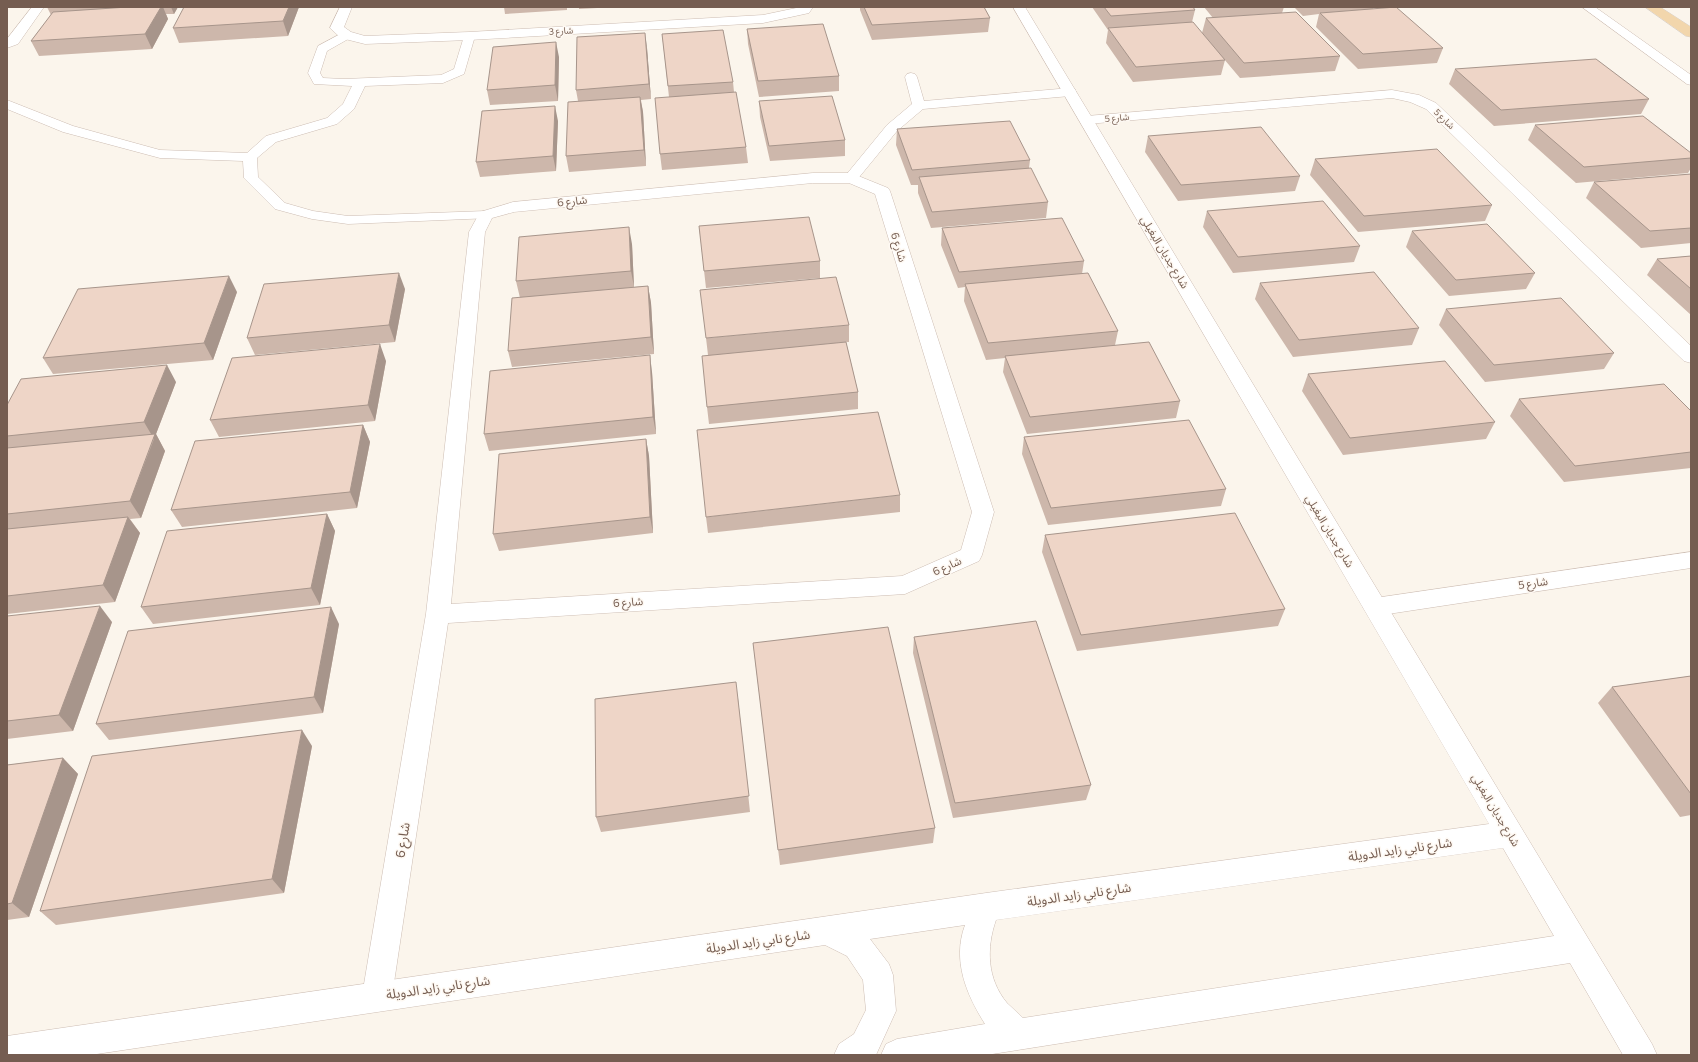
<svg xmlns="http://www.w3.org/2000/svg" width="1698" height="1062" font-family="Commissioner,'Noto Sans Arabic',sans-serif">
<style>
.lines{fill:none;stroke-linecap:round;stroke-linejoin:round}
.service-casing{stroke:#cdbdb3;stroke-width:1}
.minor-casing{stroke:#cdbdb3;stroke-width:1}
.tertiary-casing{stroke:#cdbdb3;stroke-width:1}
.primary-casing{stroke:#d8d2ce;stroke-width:1}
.service{fill:#fff;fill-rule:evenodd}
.minor{fill:#fff;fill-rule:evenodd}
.tertiary{fill:#fff;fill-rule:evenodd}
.primary{fill:#f2d6ac;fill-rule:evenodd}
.wall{fill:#cdb7ab}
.shaded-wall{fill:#a7958b}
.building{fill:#eed5c7;stroke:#a7958b}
.labels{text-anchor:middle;stroke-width:3;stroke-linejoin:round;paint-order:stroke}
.far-street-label{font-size:9px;fill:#755d51;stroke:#fef9f3}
.street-label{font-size:11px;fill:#755d51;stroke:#fef9f3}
.near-street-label{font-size:13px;fill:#755d51;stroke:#fef9f3}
</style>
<rect width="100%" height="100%" fill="#fbf5ec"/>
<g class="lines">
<defs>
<path id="service" d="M1582,7H1595L1691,75V85L1687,84Z
M346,31L350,32L352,35L350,38L327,51L320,73L323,78L344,79L441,75L454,69L465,33H473L475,36L464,74L443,83L365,86L354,109L337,124L276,142L257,158L258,177L285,203L313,211L348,216L486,211L491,212L493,215L491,218L348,224L312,219L275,209L244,178L243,161L160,158L63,132L7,109V100L73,126L160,150L247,153L266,136L327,118L343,104L352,86L314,84L308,73L318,46Z
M911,73L915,74L917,77L924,101L1070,88L1075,89L1076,92L1075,95L1070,96L923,109L897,131L856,181L851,182L846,181L844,178L846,175L887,125L912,104L905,77L907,74Z"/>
<path id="minor" d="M32,7H44L18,44L7,48V39Z
M340,7H352L344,27L351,32L365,36L469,32L763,15L801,7H813L809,13L763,23L469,40L365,44L341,38L330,28Z
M1392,90L1419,95L1436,103L1691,346V363L1684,361L1426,109L1410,102L1392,98L1087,124L1082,123L1080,120L1082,117L1087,116Z
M813,173H851L888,188L890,191L994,512L982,555L979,561L905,594L448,623L392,996L388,1007L377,1011L366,1007L362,996L426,614L469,232L480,212L513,202ZM813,183H849L875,194L972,512L961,550L902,576L451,604L485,232L492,218L514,212Z
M1691,552V568L1375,616L1367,613L1363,607L1367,601L1375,598Z"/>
<path id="tertiary" d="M1013,7H1025L1652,1044L1657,1055H1623L1570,963L986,1055H881L886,1044L897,1039L985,1024C966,994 952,960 965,925L870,939L889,964L893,975L896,1011L876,1055H834L839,1044L854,1034L866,1010L863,980L847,956L825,945L90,1055H7V1036L986,893L1489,824ZM1503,848L1554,936L1023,1018C1018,1013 1012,1008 1007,1003C987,979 986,948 996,920Z"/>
<path id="primary" d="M1645,7H1660L1691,27V37L1686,36Z"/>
</defs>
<use href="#service" class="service-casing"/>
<use href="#minor" class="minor-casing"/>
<use href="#tertiary" class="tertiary-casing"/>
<use href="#primary" class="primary-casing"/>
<use href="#service" class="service"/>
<use href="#minor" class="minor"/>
<use href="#tertiary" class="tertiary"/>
<use href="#primary" class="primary"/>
</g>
<path class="wall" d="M47,7H178L174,14H166L168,19L152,49L39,56L31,41L51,15Z
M299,7L288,36L179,43L173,28Z
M504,7H567V10L505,14Z
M579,7H616L579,9Z
M860,7H984L990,18L988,32L872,40L860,10Z
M1092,7H1193L1195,10L1192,22L1225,60L1221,75L1133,82L1106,43L1108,30Z
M1204,7H1284L1282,13L1340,56L1335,71L1240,78L1202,33L1206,18H1213Z
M1294,7H1374L1373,9L1443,48L1437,63L1358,69L1316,27L1319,14L1303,16Z
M747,29L839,76V91L759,97L748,44Z
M662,34L733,82L734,92L746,147L748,163L662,170L660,154L669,97Z
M647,48L651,99L641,100L643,112L646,166L569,172L566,156L578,101L576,90Z
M559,57L558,101L490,105L487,90Z
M1455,69L1649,99L1641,114L1494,126L1449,84Z
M759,101L845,140V156L770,161L760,117Z
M558,121L556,171L480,177L476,162Z
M1535,125L1691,153V168L1688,173L1576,183L1528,140Z
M897,129L1030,160L1029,168L1048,202L1046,218L931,228L918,193V185H911L896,145Z
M1148,136L1300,176L1295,191L1178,201L1145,152Z
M1315,159L1492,205L1485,221L1358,232L1310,175Z
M1691,174V243L1641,248L1586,198L1594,182Z
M1207,211L1360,246L1354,262L1233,273L1203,227Z
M699,226L820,261V278L706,288Z
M942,228L1084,261L1082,274L1118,331L1115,345L1180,401L1176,418L1027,434L1003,372L1005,358L986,360L964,301L965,287L958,288L941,245Z
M1412,231L1535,273L1526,289L1449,296L1406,247Z
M632,244L634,287L648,286L651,303L654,354L512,367L508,351L520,298L516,281Z
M1691,256V315L1647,275L1657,259Z
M1260,283L1419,328L1412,345L1293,357L1255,299Z
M405,289L395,342L255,355L247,338Z
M237,292L213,360L53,374L43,358Z
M1446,309L1614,353L1604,369L1485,382L1439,325Z
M849,325V342H846L858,392V409L709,424L707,407L708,355L706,338Z
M386,361L375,421L219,437L210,420Z
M652,372L656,434L489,451L484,434Z
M1308,374L1495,422L1486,439L1343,455L1302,391Z
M176,382L156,434L165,451L141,518L130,519L140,533L115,602L7,614V405Z
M1519,399L1691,411V468L1564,482L1510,416Z
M363,425L370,442L357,508L182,527L171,510Z
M1024,437L1226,489L1221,506L1048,525L1022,454Z
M646,439L649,456L653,533L499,551L493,534Z
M900,495V512L708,533L706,517Z
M327,514L335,531L320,605L153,624L141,607Z
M1045,535L1285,609L1278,626L1077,651L1042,552Z
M7,616L112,622L73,731L7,739Z
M339,624L323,713L109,740L96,724Z
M914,637L1091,785L1086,800L953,818L913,653Z
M753,643L935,828L933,843L780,865Z
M1691,676V815L1680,817L1598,703L1612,687Z
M738,698L750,812L601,832L596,817Z
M312,746L284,893L56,925L40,911Z
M63,758L78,774L29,917L7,920V765Z"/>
<path class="shaded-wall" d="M161,7H163L168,19L152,49L145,34Z
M171,7H178L174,14Z
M289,7H299L288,36L283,21Z
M645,33L647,48L651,99L649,84Z
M556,42L559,57L558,101L555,85Z
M640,97L643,112L646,166L644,150Z
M555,106L558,121L556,171L553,156Z
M629,227L632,244L634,287L631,271Z
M399,273L405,289L395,342L389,325Z
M229,276L237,292L213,360L204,343Z
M648,286L651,303L654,354L651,337Z
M380,344L386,361L375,421L368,405Z
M650,355L652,372L656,434L653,417Z
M167,365L176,382L156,434L165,451L141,518L130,501L154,439L144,422Z
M363,425L370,442L357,508L350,492Z
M646,439L649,456L653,533L650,517Z
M327,514L335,531L320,605L311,588Z
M128,517L140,533L115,602L103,585Z
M100,606L112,622L73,731L59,715Z
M331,607L339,624L323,713L314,697Z
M302,730L312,746L284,893L272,879Z
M63,758L78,774L29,917L12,903Z"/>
<path class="building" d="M128,7H161L145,34L31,41L53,12Z
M184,7H289L283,21L173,28Z
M864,7H984L990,18L872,25Z
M1104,7H1193L1195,10L1111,16Z
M1396,7L1443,48L1363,54L1320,13Z
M1296,12L1340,56L1244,63L1206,18Z
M1193,22L1225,60L1136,67L1108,28Z
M823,24L839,76L758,81L747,29Z
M723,30L733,82L668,86L662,34Z
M645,33L649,84L576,90L577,37Z
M556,42L555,85L487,90L493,47Z
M1596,59L1649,99L1501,110L1455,69Z
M736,92L746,147L660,154L655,98Z
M832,96L845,140L769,146L759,101Z
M640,97L644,150L566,156L568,102Z
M555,106L553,156L476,162L482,111Z
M1643,116L1691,153V158L1584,167L1535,125Z
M1010,121L1030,160L912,170L897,129Z
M1261,127L1300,176L1181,185L1148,136Z
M1437,149L1492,205L1364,216L1315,159Z
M1031,168L1048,202L932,212L919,177Z
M1691,174V228L1650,231L1594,182Z
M1323,201L1360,246L1238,257L1207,211Z
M809,217L820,261L704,271L699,226Z
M1062,218L1084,261L959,272L942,228Z
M1487,224L1535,273L1456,280L1412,231Z
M629,227L631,271L516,281L519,237Z
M1691,256V289L1657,259Z
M1374,272L1419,328L1299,340L1260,283Z
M399,273L389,325L247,338L264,284Z
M1088,273L1118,331L988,343L965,284Z
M229,276L204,343L43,358L78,289Z
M836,277L849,325L706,338L700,290Z
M648,286L651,337L508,351L512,298Z
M1561,298L1614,353L1494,365L1446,309Z
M846,342L858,392L707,407L702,356Z
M1149,342L1180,401L1030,417L1005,356Z
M380,344L368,405L210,420L232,358Z
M650,355L653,417L484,434L490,371Z
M1445,361L1495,422L1350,438L1308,374Z
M167,365L144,422L7,436V405L21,379Z
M1664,384L1691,411V452L1575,466L1519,399Z
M878,412L900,495L706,517L697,430Z
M1189,420L1226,489L1051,508L1024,437Z
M363,425L350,492L171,510L195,441Z
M155,434L130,501L7,514V448Z
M646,439L650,517L493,534L499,454Z
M1235,513L1285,609L1081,635L1045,535Z
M327,514L311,588L141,607L167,531Z
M128,517L103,585L7,596V529Z
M100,606L59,715L7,721V616Z
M331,607L314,697L96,724L128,631Z
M1036,621L1091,785L955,803L914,637Z
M888,627L935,828L778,850L753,643Z
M1691,676V794L1612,687Z
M736,682L749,796L596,817L595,699Z
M302,730L272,879L40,911L92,756Z
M63,758L12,903L7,904V765Z"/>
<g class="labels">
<g class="far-street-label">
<text transform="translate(561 31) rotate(-3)" y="3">شارع 3</text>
<text transform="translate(1117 118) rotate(-5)" y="3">شارع 5</text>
<text transform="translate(1444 119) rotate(44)" y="3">شارع 5</text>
</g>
<g class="street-label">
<text transform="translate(572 201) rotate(-6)" y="4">شارع 6</text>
<text transform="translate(899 247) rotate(73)" y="4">شارع 6</text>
<text transform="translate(1165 252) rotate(59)" y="4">شارع جديان البغيلي</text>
<text transform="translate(1330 531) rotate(59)" y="4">شارع جديان البغيلي</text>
<text transform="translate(947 566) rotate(-24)" y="4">شارع 6</text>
<text transform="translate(1533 583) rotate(-8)" y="4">شارع 5</text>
<text transform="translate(628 602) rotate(-4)" y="4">شارع 6</text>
<text transform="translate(1496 810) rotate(59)" y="4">شارع جديان البغيلي</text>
</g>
<g class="near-street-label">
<text transform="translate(402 840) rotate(-81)" y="5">شارع 6</text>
<text transform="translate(1400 849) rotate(-8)" y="5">شارع نابي زايد الدويلة</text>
<text transform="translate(1079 894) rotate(-8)" y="5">شارع نابي زايد الدويلة</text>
<text transform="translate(758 941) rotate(-8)" y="5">شارع نابي زايد الدويلة</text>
<text transform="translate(438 987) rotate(-8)" y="5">شارع نابي زايد الدويلة</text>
</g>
</g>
<rect width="1698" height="1062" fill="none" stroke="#755d51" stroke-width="16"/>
</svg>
